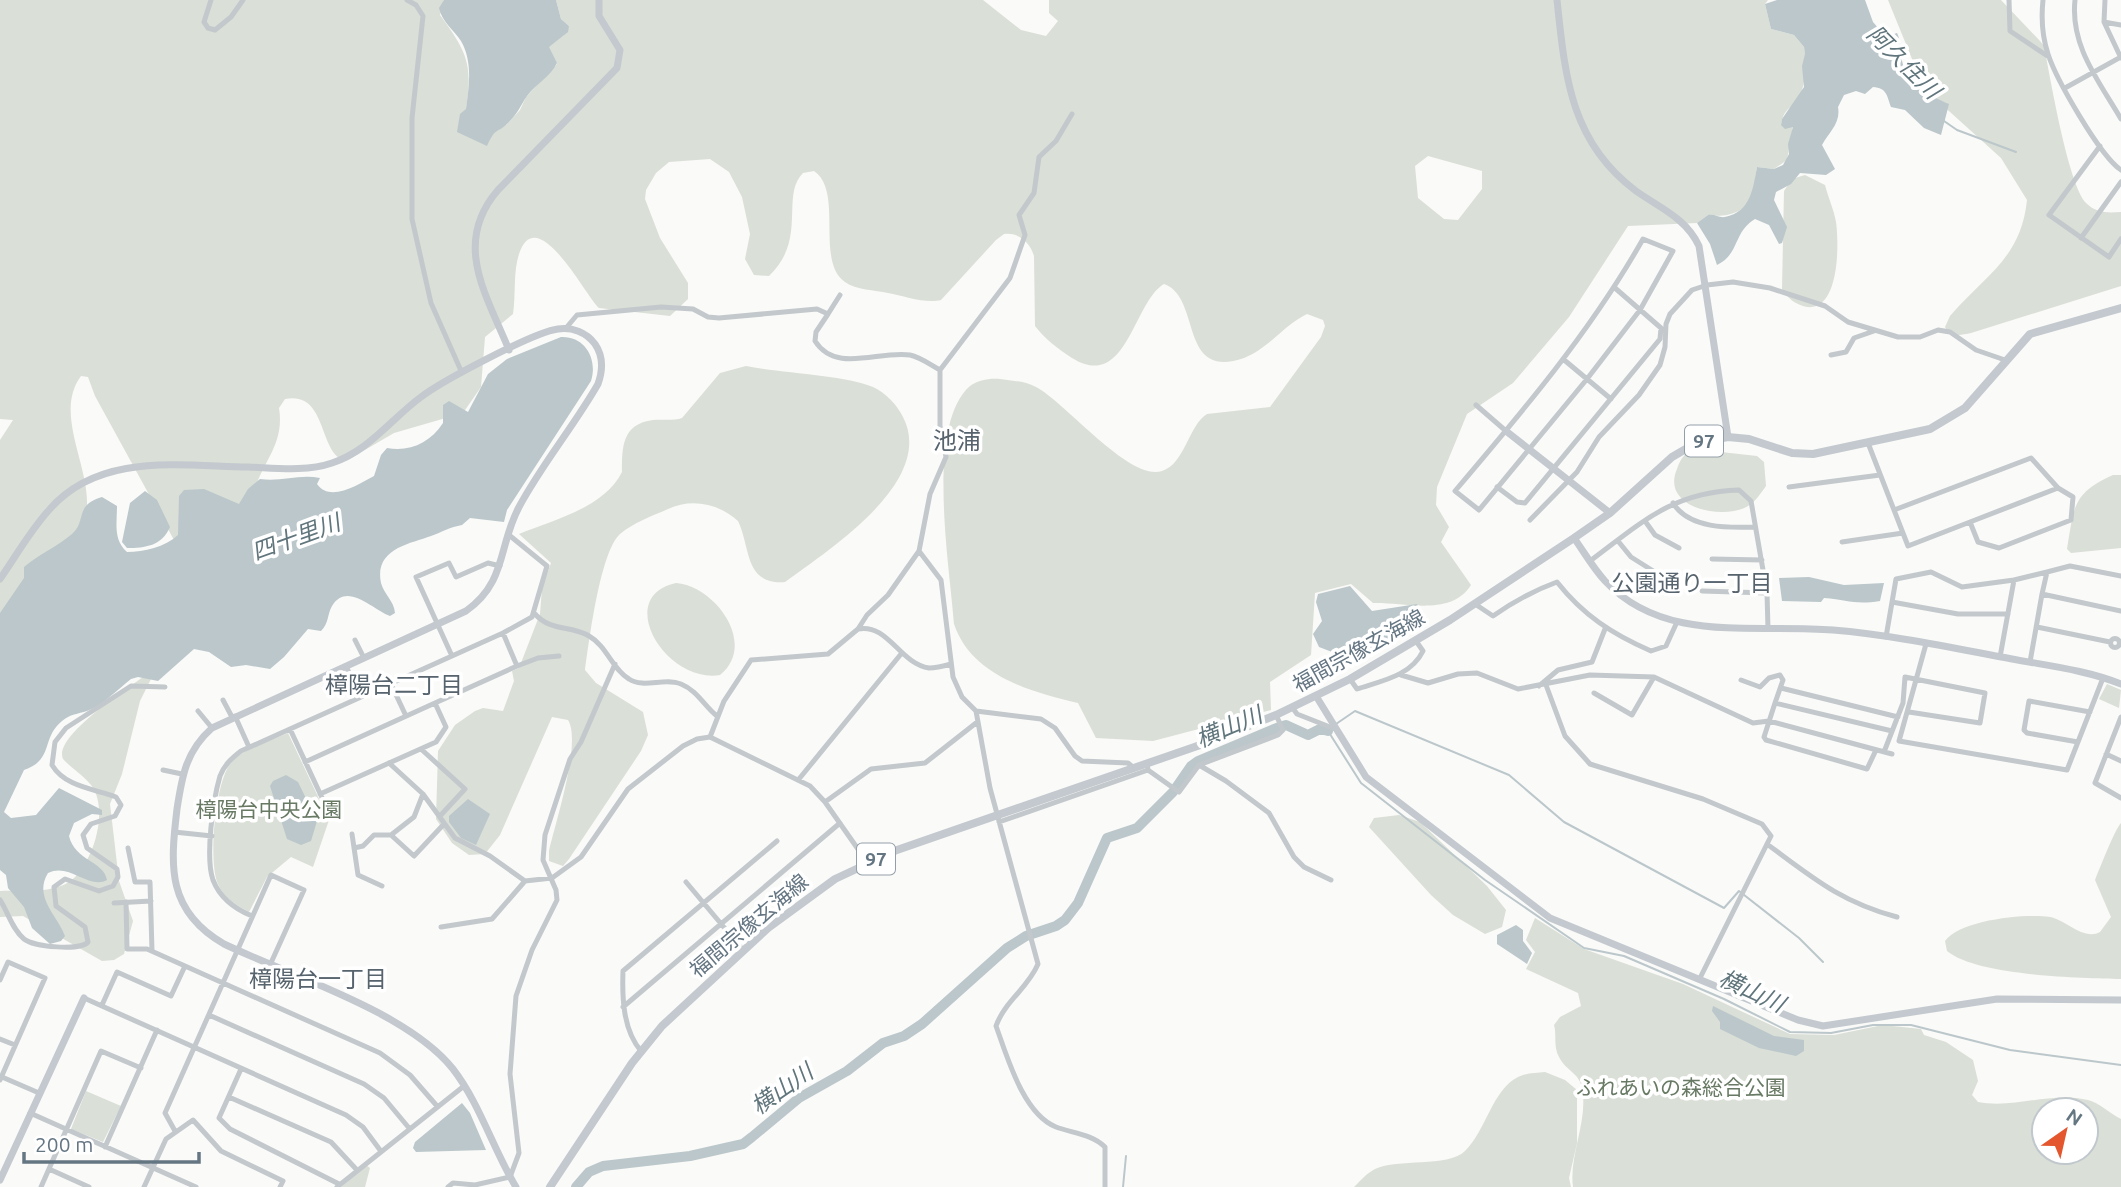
<svg xmlns="http://www.w3.org/2000/svg" width="2121" height="1187" font-family="Ubuntu,'Noto Sans JP',sans-serif">
<style>
.green{fill:#dadfd7;fill-rule:evenodd}
.water{fill:#bbc7cb}
.lines{fill:none;stroke-linecap:round;stroke-linejoin:round}
.stream{stroke:#bbc7cb;stroke-width:2}
.river{stroke:#bbc7cb;stroke-width:10}
.street{stroke:#c3c8cc;stroke-width:5}
.secondary{stroke:#c3c9ce;stroke-width:7}
.primary{stroke:#c3c9ce;stroke-width:8}
.labels{text-anchor:middle;stroke-width:7;stroke-linejoin:round;paint-order:stroke}
.shield{fill:#fff;stroke:#939fa8;stroke-width:2}
.shield-label{font-size:19px;font-weight:bold;fill:#657683}
.street-label{font-size:21px;fill:#657683;stroke:#fff}
.park-label{font-size:21px;fill:#687a64;stroke:#fff}
.water-label{font-size:23px;font-style:italic;fill:#60757c;stroke:#fff}
.neighbourhood-label{font-size:23px;fill:#57646e;stroke:#fff}
.quarter-label{font-size:24px;fill:#57646e;stroke:#fff}
</style>
<rect width="100%" height="100%" fill="#fafaf8"/>
<path class="green" d="M0,0H444L440,15C467,52 473,64 466,109L494,131L507,124L520,110L526,97L557,64L548,47L564,35L569,26L561,19L556,0H983L1021,30L1046,36L1058,21L1049,13V0H1768L1765,4L1771,29L1794,35L1804,47C1807,61 1806,91 1796,102C1787,110 1783,112 1781,125L1793,126L1787,160L1774,169L1757,167C1755,176 1755,189 1753,196C1746,213 1724,218 1708,215L1697,223L1628,226L1569,317L1513,383L1467,414L1437,487L1436,505L1449,527L1441,542L1471,585C1451,617 1404,602 1373,603L1351,584L1315,593L1311,655L1270,682L1271,710L1153,741L1096,738L1078,703C1030,692 971,675 954,624C950,567 925,425 970,386C978,380 990,378 1000,379C1013,381 1025,381 1036,387C1065,402 1130,482 1162,471C1185,464 1188,426 1207,414L1270,407L1321,337L1325,326L1323,320L1307,314C1284,325 1268,349 1244,358C1178,381 1202,297 1164,284C1133,302 1127,392 1072,358C1058,349 1045,339 1035,326L1034,256C1030,242 1018,232 1004,234L996,240L941,300C926,304 904,296 888,293C875,290 856,290 845,282C815,262 844,191 814,171L803,173C780,196 808,239 769,276L754,275L745,259L750,234L742,197L729,172L710,159L669,162L656,173L646,190L645,199L660,238L688,283V299L670,316L599,308C586,297 537,200 519,254C513,272 516,294 513,314L485,337L481,387L463,413L394,433L346,461C318,455 328,390 285,399L279,408C286,451 253,467 252,508L174,540L95,396L88,377L81,376C51,416 97,476 85,517C78,543 20,599 0,622V440L13,420L0,419ZM1428,156L1482,171V189L1458,220L1444,219L1418,198L1415,166Z
M1888,0H2001L2040,41L2044,46C2050,76 2068,184 2086,203C2096,213 2107,213 2121,212V286L1971,333C1961,335 1950,338 1945,327L1950,316C1984,276 2021,259 2027,200L2001,158L1929,93L1921,81Z
M1805,175L1825,185C1828,197 1834,210 1836,222C1839,242 1840,311 1807,307C1796,305 1787,298 1782,289L1784,191L1792,179Z
M746,366C781,373 845,375 873,387C886,393 897,405 903,417C936,481 830,549 785,582C744,585 751,548 738,521C718,503 691,498 668,509C652,516 633,523 620,534C600,552 589,642 585,670L596,683L643,712L648,735L641,751L569,859L563,866L549,861V851C555,824 582,742 568,720L552,717L500,835L485,854L469,855L452,843L436,819L438,751L455,725L475,711L483,708L503,711L514,681L512,671L519,668L540,614L542,588L551,563L519,534C553,520 604,508 622,472C622,447 622,424 653,420C663,419 673,421 682,418L720,373Z
M1694,449L1757,456L1764,462L1766,486C1761,493 1755,502 1748,506C1724,521 1660,508 1677,469C1680,460 1684,453 1694,449Z
M2113,475H2121V548L2071,553L2067,549C2074,508 2072,493 2113,475Z
M676,583C715,586 758,644 720,675C666,684 613,597 676,583Z
M157,667L140,701L122,774L110,804L119,881L133,921L124,954L114,960L102,961L23,916L0,917V891C21,890 50,894 69,882C93,866 110,809 91,785C83,775 71,768 63,759C52,735 138,682 157,667Z
M2107,684L2121,690L2119,708L2099,699Z
M288,733L329,820L313,867L291,857L267,877L249,912C236,905 224,898 218,884C208,863 215,781 231,763C244,748 270,741 288,733Z
M1399,815L1420,822L1487,886L1506,910L1502,927L1485,934L1453,915L1431,895L1369,827L1374,818Z
M2121,823V979C2081,978 1977,976 1947,951L1945,941C1960,920 2025,913 2050,917C2066,920 2084,941 2100,932L2111,917L2095,880C2100,868 2115,829 2121,823Z
M1535,918L1584,949L1683,984L1790,1034L1834,1035L1883,1025L1921,1029L1924,1035L1946,1042L1973,1060L1978,1081L1972,1095L1978,1102C2015,1109 2051,1091 2088,1100C2100,1103 2110,1114 2121,1119V1187H1573C1569,1157 1586,1125 1583,1095C1582,1072 1567,1073 1559,1057C1553,1046 1557,1035 1554,1025L1560,1017L1581,1006L1578,993L1526,969L1535,952L1526,940ZM2044,1110H2086V1152H2044Z
M1545,1072L1565,1080L1577,1090V1143L1569,1178L1571,1187H1354C1360,1181 1367,1173 1375,1169C1398,1158 1447,1168 1465,1151C1486,1131 1492,1090 1518,1077C1525,1073 1536,1073 1545,1072Z
M86,1091L121,1106L103,1142L71,1129Z
M366,1165L370,1168L365,1187H341Z"/>
<path class="water" d="M444,0H556L561,19L569,26L568,32L549,47L557,63C550,77 536,84 527,96C520,106 519,112 508,123C497,134 496,126 487,146L457,132L460,114L466,109C469,87 473,62 461,41C454,30 442,22 439,8Z
M1777,0H1865L1873,22L1886,37L1897,33C1901,42 1900,45 1901,55C1903,80 1929,96 1949,104L1941,135L1924,128L1905,110L1891,107C1887,96 1887,88 1873,87L1865,94L1856,91L1844,95L1838,107C1841,123 1829,132 1822,145L1835,169L1826,175L1800,173L1791,184L1776,192L1774,200L1787,227L1782,243L1779,244L1769,225L1755,219C1733,232 1740,254 1717,265L1710,244L1697,223L1708,215C1715,214 1719,218 1725,217C1751,212 1753,188 1757,167L1774,169L1783,165L1789,154L1788,144L1793,127L1785,129L1781,125L1782,119L1804,87L1802,66L1805,54L1804,47L1794,35L1771,29L1765,4Z
M561,337C585,336 598,359 591,381L507,510L504,522L470,518L462,525C450,527 442,532 431,536C409,544 374,549 381,583C384,594 394,601 395,613L390,616C373,610 347,581 332,606C327,615 329,623 321,631L308,629L284,657L270,669L246,665L231,667L209,652L194,649L158,681L138,677L131,679C118,689 103,705 87,711C78,714 70,714 62,721C41,738 54,760 24,770L4,812L11,818L36,815L59,788L102,810V815L92,814L74,823L69,836C75,861 104,861 107,880C89,890 69,862 48,873C33,897 58,916 65,936L61,941L50,944L32,928L24,907L8,888L6,875L0,870V613L24,578V567C39,554 57,547 72,534C87,521 74,505 102,497L117,506C117,523 113,540 127,552C144,552 165,547 178,535L179,496L184,490L204,489L239,504L248,489L260,479C281,482 299,474 320,478L317,484C330,503 359,484 374,476L381,455L387,448C410,452 430,443 443,423V405L449,401L468,412L488,374L507,359Z
M145,491L157,500L170,527C162,546 145,548 127,548L122,542L130,503Z
M1809,577L1844,585L1884,583L1880,601C1855,605 1848,600 1824,598L1821,602L1782,601L1779,578Z
M1350,586L1372,611L1417,604L1420,611L1411,628L1353,660L1319,647L1313,634L1322,621L1316,602L1318,594Z
M286,775L298,782L317,821L311,841L301,845L287,839L270,786L273,781Z
M468,799L490,814L476,845L461,838L449,822V816Z
M1516,925L1523,930V941L1532,953L1527,964L1497,944V935Z
M1713,1006L1774,1036L1804,1040V1051L1796,1056L1759,1048L1720,1029V1022L1712,1011Z
M462,1103L470,1113L486,1150L416,1152L413,1148L415,1142Z"/>
<g class="lines">
<path class="stream" d="M1944,121L1957,130L2016,152
M1336,724L1355,711L1509,775L1564,822L1724,908L1739,891L1799,938L1823,962
M1329,730L1328,731L1361,783L1485,880L1584,948L1624,956L1724,999L1790,1032L1831,1033L1873,1025H1911L2010,1050L2121,1065
M1123,1187L1126,1156"/>
<path class="river" d="M576,1187L589,1172L603,1166L690,1156L743,1144L752,1137L799,1098L847,1071L883,1043L904,1036L922,1024L1007,948L1026,936L1056,926L1065,920L1078,903L1107,838L1137,828L1173,792L1191,766L1198,761L1279,727L1286,725L1308,735L1320,729L1328,731"/>
<path class="street" d="M211,0L204,22L208,28L215,30L231,17L243,0
M407,0L416,5L423,16L412,118V219L431,303L462,373
M2009,0L2010,31L2049,57
M2043,0C2041,19 2042,36 2048,54C2056,79 2100,156 2121,170
M2075,0C2070,46 2099,81 2121,119
M2105,0L2104,22L2121,58
M2104,22L2121,25
M2065,88L2121,57
M2100,146L2049,215L2109,257L2121,239
M2081,238L2121,182
M1643,239L1673,251L1640,310L1587,379L1479,510L1455,491C1523,411 1591,331 1643,239Z
M828,314L840,295
M566,328L577,315L661,307L693,309L708,317L719,318L817,309L828,314L816,332L815,341C836,374 879,350 910,355C920,357 931,365 940,370
M1831,355L1846,352L1854,338L1874,331
M1563,359L1611,399
M1476,405L1506,431
M1868,443L1908,546L1970,522
M1497,487L1517,502L1525,503L1660,339L1661,328L1615,288
M1789,487L1880,475
M1673,503C1689,529 1729,528 1755,527
M1894,510L2031,458L2058,488L2073,497L2071,520L1999,548L1978,542L1970,522L2058,488
M1530,520L1577,472L1599,437L1639,395L1660,365L1665,347L1666,324L1670,314L1692,290L1707,285L1733,282L1770,288L1825,306L1848,322L1898,337H1920L1938,330L1950,332L1976,350L2005,360
M1645,521L1655,535L1679,548
M1618,541L1631,557L1666,579
M1842,542L1903,533
M919,551L941,580L953,677L962,697L976,711L990,788L1038,964C1028,988 1005,1001 996,1026C1007,1056 1023,1114 1056,1127C1072,1133 1092,1134 1105,1147V1187
M1712,559L1762,560
M1590,561C1641,523 1672,492 1739,490L1751,501L1767,593L1768,629
M2121,576L2070,566L2047,572L2042,594L2121,611
M1702,591L1767,593
M1892,602L1958,614H2008
M1475,604L1493,616C1513,602 1535,590 1557,582C1583,615 1612,634 1651,651L1666,646L1677,622
M535,614C551,632 571,625 589,636C607,646 612,669 629,679C644,689 664,677 681,684C698,691 704,706 717,716
M2037,627L2110,642
M858,629C888,623 900,664 929,668C936,668 944,666 951,664
M1886,637L1896,579L1931,572L1962,587L2014,580
M2110.5 643a4.5 4.5 0 1 1 9 0a4.5 4.5 0 1 1-9 0Z
M355,640L364,658
M1926,644L1899,741L2067,770L2103,678
M452,656L416,577L449,563L456,577L488,563L500,566
M2000,657L2014,580L2047,572
M2030,662L2042,594
M346,666L360,697
M517,666L538,658L559,656
M1401,675L1428,683L1458,674L1477,673L1518,689L1590,675L1654,677L1753,723L1769,721L1892,754
M1350,679L1357,689C1381,681 1411,676 1423,651L1416,641
M1741,680L1760,687L1769,678L1780,675L1783,680L1775,703L1892,731
M391,684L406,716
M1546,685L1565,736L1590,764L1703,799L1762,824L1771,836L1699,980
M1539,686L1558,670L1592,662L1605,629
M1781,688L1898,717
M1594,693L1632,715L1654,677
M223,700L232,717
M1775,703L1764,737L1766,740L1867,769L1876,750
M1292,707L1297,714L1335,729
M198,711L212,728
M976,711L1041,719L1055,728L1075,756L1082,761L1128,763L1134,768
M235,716L249,747
M2121,717L2095,783L2121,798
M290,729L331,817
M710,737L724,701L751,660L828,654L858,629L867,615L888,595L919,551L930,494L946,457L940,426V370L1010,278L1025,235L1019,215L1034,193L1039,157L1056,141L1072,114
M2078,742L2027,733L2024,730L2029,701L2090,712
M421,749L465,789L440,816
M1884,752L1903,703L1905,677L1985,693L1980,723L1909,712
M2106,754L2121,761
M305,762L435,703
M389,763L423,794L455,838L490,856L525,881
M1147,764L1148,770L1179,792L1199,765L1278,735L1283,730L1276,715
M1199,765L1226,781L1269,813L1294,857L1304,867L1331,880
M163,770L182,774
M799,779L901,654
M320,794L436,742L446,727L435,703L517,666L503,633
M423,794L414,817L391,835L414,856L444,824
M825,802L871,769L925,763L976,723
M999,822L1148,770
M174,832L212,836
M352,834L358,875L382,886
M1767,844C1813,878 1841,902 1897,917
M128,848L135,882H150L152,951
M354,848L363,846L374,835H391
M686,882L743,950
M0,900C8,912 12,929 24,939C34,947 80,951 88,942L85,927L56,906L54,887L65,879L99,891L113,886L118,877L117,869L87,848L83,835L91,824L115,816L121,805L116,797C95,789 65,787 52,765L55,742L66,728L131,686L165,687
M126,902L127,949H147L185,966
M114,903L151,901
M252,916C235,909 220,898 213,880C205,857 213,800 220,776C224,765 232,758 241,751L503,633L532,617L547,566L509,535
M441,927L492,919L525,881L552,878L581,857L628,789L683,746L697,739L710,737L810,786L825,802L867,862
M0,980L8,962L45,978L0,1080
M84,998L346,1115L363,1127L380,1150
M102,1005L117,972L171,996L185,966L380,1053L410,1075L437,1106
M623,1007L840,823
M209,1015L364,1084L384,1098L409,1128
M0,1039L15,1045
M641,1051C623,1030 622,998 623,971L777,841
M241,1069L219,1118L230,1129L339,1184
M2,1077L39,1093
M229,1097L331,1142L356,1169
M30,1113L196,1187
M175,1131L165,1113L271,875L304,890L270,965
M105,1147L157,1030
M49,1169L89,1187
M41,1187L101,1051L141,1068
M144,1187L166,1139L193,1120L221,1151L283,1181L280,1187
M337,1187L464,1086
M448,1187L453,1183L475,1185L510,1177L519,1153L510,1074L516,996L532,950L557,900L556,890L543,860L545,835L570,759L581,742L615,664"/>
<path class="secondary" d="M1557,0C1565,75 1570,142 1636,191C1660,208 1686,218 1699,246L1728,437
M509,350C486,294 452,243 498,190L617,68L620,50L599,16V0
M1506,431L1610,513
M1574,538C1584,552 1593,568 1605,581C1665,645 1756,623 1833,630C1893,635 1953,648 2012,659C2049,666 2086,670 2121,684
M0,579C16,556 30,531 49,510C99,452 180,466 248,467C275,468 306,472 332,463C369,451 391,419 421,397C442,381 534,332 558,329C572,327 586,332 595,344C604,357 603,370 598,384C574,426 542,464 519,507C498,546 507,582 466,611L212,728C186,751 182,776 177,809C170,867 167,911 224,944C291,976 408,1012 453,1069C480,1104 493,1149 516,1187
M1316,696L1366,777L1550,918L1798,1020L1823,1026L1997,999L2121,1000
M0,1180L84,998"/>
<path class="primary" d="M550,1187L632,1063L662,1026L768,928L835,879L897,850L1206,743L1276,715L1350,679L1450,620L1574,538L1610,513L1672,457L1696,443L1728,437L1749,439L1792,453L1813,454L1930,429L1965,408L2030,334L2121,308"/>
</g>
<g class="labels">
<g class="shield">
<rect x="1685" y="425.5" width="38" height="31" rx="5"/>
<rect x="857" y="843.5" width="38" height="31" rx="5"/>
</g>
<g class="shield-label">
<text x="1704" y="448">97</text>
<text x="876" y="866">97</text>
</g>
<g class="street-label">
<text transform="translate(1359 651) rotate(-29)" y="7">福間宗像玄海線</text>
<text transform="translate(749 926) rotate(-40)" y="7">福間宗像玄海線</text>
</g>
<g class="park-label">
<text x="269" y="817">樟陽台中央公園</text>
<text x="1681" y="1095">ふれあいの森総合公園</text>
</g>
<g class="water-label">
<text transform="translate(1904 62) rotate(45)" y="8">阿久住川</text>
<text transform="translate(296 537) rotate(-20)" y="8">四十里川</text>
<text transform="translate(1229 727) rotate(-23)" y="8">横山川</text>
<text transform="translate(1752 991) rotate(25)" y="8">横山川</text>
<text transform="translate(782 1089) rotate(-35)" y="8">横山川</text>
</g>
<g class="neighbourhood-label">
<text x="1692" y="591">公園通り一丁目</text>
<text x="394" y="693">樟陽台二丁目</text>
<text x="318" y="987">樟陽台一丁目</text>
</g>
<g class="quarter-label">
<text x="957" y="449">池浦</text>
</g>
</g>
<g transform="translate(2065 1131) rotate(34)"><circle r="33" fill="#ffffff" stroke="#c1c8cd" stroke-width="2"/>
<path d="M0-5L12 26L0 18L-12 26Z" fill="#e4572e"/>
<text y="-10" font-size="19" font-weight="bold" text-anchor="middle" fill="#657683">N</text>
</g>
<path d="M24 1152v10h175v-10" fill="none" stroke="#657683" stroke-width="3.5"/>
<text x="35" y="1152" font-size="21" fill="#657683" stroke="#ffffff" stroke-width="5" paint-order="stroke">200 m</text>
</svg>
